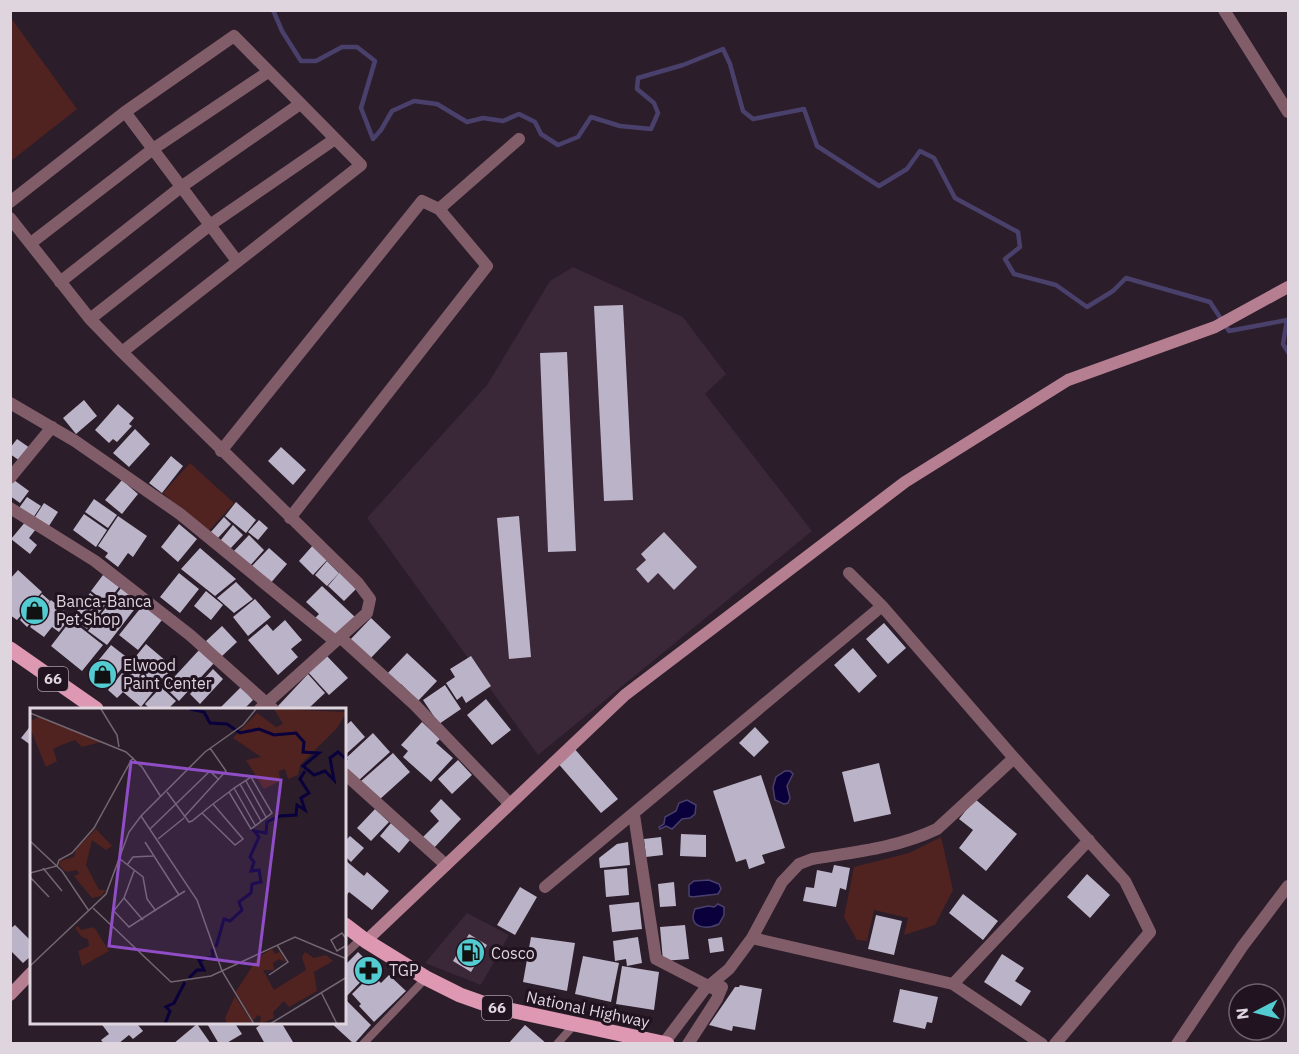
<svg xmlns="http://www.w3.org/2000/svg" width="1299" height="1054" font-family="'IBM Plex Sans',sans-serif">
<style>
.built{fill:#3a2738}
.green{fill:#502321}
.water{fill:#0a003b;stroke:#4a406c;stroke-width:1.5}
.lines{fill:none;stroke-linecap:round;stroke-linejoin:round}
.stream{stroke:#4a406c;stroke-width:4.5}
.building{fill:#bbb3c8}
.lane{stroke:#805d69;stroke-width:8}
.street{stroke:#805d69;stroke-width:12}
.secondary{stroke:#b57e91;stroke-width:12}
.primary{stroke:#df98b1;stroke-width:15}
.labels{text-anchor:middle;stroke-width:6;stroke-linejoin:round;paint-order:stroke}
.shield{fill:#211320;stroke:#a69ba5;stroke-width:1.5}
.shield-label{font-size:15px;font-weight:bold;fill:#dfd5de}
.poi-label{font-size:16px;fill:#dfd5de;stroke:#211320;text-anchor:start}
.street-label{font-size:16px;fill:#dfd5de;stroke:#211320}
.inset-river{fill:none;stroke:#0a003b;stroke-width:3}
.inset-road{fill:none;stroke:#736771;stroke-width:1.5}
.view{fill:#8f4ec5;fill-opacity:0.15;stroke:#8f4ec5;stroke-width:3}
.inset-edge{fill:none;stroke:#dfd5de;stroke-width:3}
</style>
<rect width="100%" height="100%" fill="#2b1d29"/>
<path class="built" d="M573,267L683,317L726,374L705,394L812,531L538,755L367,518L487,385L550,281Z
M467,913L509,935L481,985L425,963Z"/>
<path class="green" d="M11,18L77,109L11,161H10Z
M190,463L234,503L207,533L163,493Z
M941,837L953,890L935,925L904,935L908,918L874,910L867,941L857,940L844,917L854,867L909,853Z"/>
<path class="water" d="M785,771H790L793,774L787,786L790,798L788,803L784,804L775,800L773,787L776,777Z
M687,800L696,805L695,814L690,818L682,819L672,829L666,826L660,829L659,827L664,824L665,817L676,811L679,803Z
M709,880L719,884L721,889L718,894L692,897L689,896V885L694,881Z
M718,904L724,907V915L719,924C706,930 687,928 695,909L708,906L714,907Z"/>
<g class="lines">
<path class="stream" d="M273,10L282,31L301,61H316L342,47H357L375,61L361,108L373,139L381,130L392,111L414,101L437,104L467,122L483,118L503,121L519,114L535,122L541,134L558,145L578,137L591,117L620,126L651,129L658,113L654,103L637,89L638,78L683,65L723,49L730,64L743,111L753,119L804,109L817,146L879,186L907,169L920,151L934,158L955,198L1018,232L1020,247L1005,259L1014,274L1056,285L1087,307L1113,291L1126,278L1210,302L1229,331L1287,320L1283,344L1288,352"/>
</g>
<path class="building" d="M623,305L633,500L604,501L594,306Z
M567,352L576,551L548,552L540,353Z
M84,400L97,416L76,434L63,418Z
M118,404L134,418L129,424L132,426L117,442L113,439L109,443L95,430Z
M135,429L150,444L129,467L113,453Z
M17,439L30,448L20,461L10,454V448Z
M281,447L306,470L293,485L268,461Z
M171,456L183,466L162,493L149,483Z
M14,480L29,491L20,503L10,496V484Z
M122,480L138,494L122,514L105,500Z
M27,497L41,506L33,518L19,508Z
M94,499L117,515L108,528L85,512Z
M236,502L256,520L246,533L225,516Z
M44,503L58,512L47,529L33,520Z
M84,514L107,530L96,547L73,530Z
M118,516L147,536L133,557L128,553L118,567L105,557L108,553L98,546Z
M519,516L531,657L509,659L497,518Z
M224,517L231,524L217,539L210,533Z
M259,520L268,528L258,540L248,532Z
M26,521L36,529L29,538L37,545L30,554L11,539Z
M179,524L197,539L178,562L161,547Z
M233,525L243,535L229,550L220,541Z
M664,532L697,567L674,590L658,573L648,583L636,569L646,560L641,554Z
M249,535L264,550L248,568L232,553Z
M314,544L329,558L313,575L299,561Z
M200,548L236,579L215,596L181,569Z
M269,548L287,564L269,585L250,568Z
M327,561L339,573L327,586L315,575Z
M18,570L42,592L17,620L10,615V579Z
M340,572L357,588L344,601L328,586Z
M179,573L199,589L180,613L160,597Z
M103,575L119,587L107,603L91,591Z
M236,582L253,599L234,613L217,598Z
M322,586L355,617L332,637L313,620L319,614L306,602Z
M121,588L140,602L107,645L88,631Z
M206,591L223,605L211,620L194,606Z
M90,593L105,605L87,629L72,618Z
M42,594L50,601L27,627L20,620Z
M255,599L271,617L248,636L233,617Z
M51,600L71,616L59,632L52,627L44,637L30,627Z
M143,605L162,620L138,650L119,635Z
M371,618L391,637L368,661L348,642Z
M71,620L103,645L82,671L51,646Z
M285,620L302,640L291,649L298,657L278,675L248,640L267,624L273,631Z
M884,623L906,648L888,664L866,639Z
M222,626L237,642L221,657L206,641Z
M146,644L173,667L141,707L123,692L117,698L108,690Z
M111,645L129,659L107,687L89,672Z
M853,648L877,676L859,693L834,665Z
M200,649L215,662L179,701L165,687Z
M407,653L437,681L418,701L401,684L398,687L386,675Z
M325,654L348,678L329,695L307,671Z
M471,656L491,686L466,703L462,696L457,700L446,683L455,677L450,669Z
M213,669L223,679L200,704L190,694Z
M308,674L325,693L310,707L311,709H281L278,706Z
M445,685L461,709L439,724L423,700Z
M161,687L176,701L168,709H150L145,704Z
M241,687L253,700L244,709H219Z
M486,699L511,730L492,745L467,715Z
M351,721L365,737L345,755V726Z
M422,722L440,739L436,743L453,758L431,782L403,757L408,751L401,745Z
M32,724V746L21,738Z
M755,727L769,742L754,757L739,743Z
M373,733L390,752L358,781L345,767V759Z
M573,747L618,799L601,813L556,761Z
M393,753L410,772L379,800L361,781Z
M458,760L472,775L452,794L438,779Z
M879,763L891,814L854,822L842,772Z
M761,775L785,848L762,855L765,863L749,869L746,859L736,862L713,791Z
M441,799L461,819L433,849L422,838L439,821L430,811Z
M975,799L1017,834L986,871L959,848L973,830L959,819Z
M375,809L389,822L371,841L357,828Z
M391,823L410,840L399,853L380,836Z
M681,834L706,835V857L680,856Z
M350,836L364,848L351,862L345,856V841Z
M661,837L663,855L646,857L644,839Z
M628,842L630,865L600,868L599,858L617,844Z
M345,860L364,876L367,872L389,891L372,910L349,892L345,897Z
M834,865L850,868L846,890L840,888L836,907L803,901L806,887L814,888L817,870L832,873Z
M627,868L629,895L606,897L604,870Z
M1087,874L1110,895L1090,918L1067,897Z
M674,882L676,906L660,907L658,884Z
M520,887L537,897L515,935L497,925Z
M963,894L998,921L983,940L949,913Z
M639,902L642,929L612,932L609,905Z
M876,915L902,921L894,955L868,949Z
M15,925L32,942V955L23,963L10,950V929Z
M685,925L689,959L663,961L660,927Z
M469,934L487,945L471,972L453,961Z
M531,937L575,943L567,991L523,982Z
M638,937L642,963L627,966L626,959L615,961L613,941Z
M722,937L724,951L710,953L708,939Z
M358,952L374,968L345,998V965Z
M1002,954L1024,968L1015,981L1031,991L1021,1006L984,982Z
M583,956L619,963L611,1002L575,994Z
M622,966L659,972L654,1010L616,1004Z
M372,974L381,983L389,975L406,991L374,1022L359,1006L361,1004L352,994Z
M740,985L762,989L755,1030L733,1026L732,1031L709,1025L735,987H739Z
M900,989L938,997L932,1023L927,1022L925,1029L893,1022Z
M345,999L371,1025L354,1044L330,1022H345Z
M100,1022H141L138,1025L143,1031L133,1039L129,1035L118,1044H104L101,1040L109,1034Z
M206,1022H234L242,1034L225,1044H219Z
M264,1022H281L293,1042L265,1044L256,1028Z
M197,1024L211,1044H173Z
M525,1025L547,1044H508Z"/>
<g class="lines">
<path class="lane" d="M345,954L362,938
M363,1044L426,978
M557,1044L574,1025"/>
<path class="street" d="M1224,10L1288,112
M125,112L237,261
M10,202L125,112L234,36L361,165L122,352
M439,209L519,139
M10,218L90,319L122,352L358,583L370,599L367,613L260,709
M31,243L153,149L268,72
M60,282L181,187L300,104
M90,319L210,225L335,139
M10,403L75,441L180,514L335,641
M221,451L422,201L439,209L487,266L290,518
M10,478L52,427
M10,508L95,561L190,635L273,709
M849,573L882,606L1014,758L1125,881L1150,932L1055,1044
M340,637L415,705L509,803
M345,774L446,865
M634,815L656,959L720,992
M545,887L882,606
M752,938L953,984L1042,1044
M953,984L1089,840
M664,1043L704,990L729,969L752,938L782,882L799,864L812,859C855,852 897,848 937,829L1014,758
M688,1044L717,999L722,987
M1177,1044L1242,947L1288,886"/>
<path class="secondary" d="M366,941L625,695L905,482L1068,380L1215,327L1288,287
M10,995L32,972"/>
<path class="primary" d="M10,649L96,709
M345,925L366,941L426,978L460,995L491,1006L667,1044"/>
</g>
<defs>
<symbol id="shop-disc" viewBox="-11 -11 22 22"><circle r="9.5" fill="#52ccd0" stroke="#211320"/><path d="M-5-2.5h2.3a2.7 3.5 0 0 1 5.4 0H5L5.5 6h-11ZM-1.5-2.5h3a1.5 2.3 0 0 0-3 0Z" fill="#111"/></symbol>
<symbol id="fuel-disc" viewBox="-11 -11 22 22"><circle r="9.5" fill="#52ccd0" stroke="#211320"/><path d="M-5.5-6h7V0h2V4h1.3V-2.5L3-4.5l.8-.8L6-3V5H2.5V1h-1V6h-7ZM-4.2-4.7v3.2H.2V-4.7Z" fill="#111"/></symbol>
<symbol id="pharmacy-disc" viewBox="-11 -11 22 22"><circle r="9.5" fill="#52ccd0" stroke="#211320"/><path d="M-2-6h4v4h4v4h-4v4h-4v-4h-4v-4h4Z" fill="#111"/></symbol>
</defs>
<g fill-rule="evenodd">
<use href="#shop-disc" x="18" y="594" width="33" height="33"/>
<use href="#shop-disc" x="86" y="658" width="33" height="33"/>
<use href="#fuel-disc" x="454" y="936" width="33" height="33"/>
<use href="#pharmacy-disc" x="352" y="954" width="33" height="33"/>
</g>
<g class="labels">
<g class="shield">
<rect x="38" y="667" width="30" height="24" rx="4.5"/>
<rect x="482" y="996" width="30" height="24" rx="4.5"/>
</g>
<g class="shield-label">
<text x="53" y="684">66</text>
<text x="497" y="1013">66</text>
</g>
<g class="poi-label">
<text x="56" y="607">Banca-Banca<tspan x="56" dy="18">Pet Shop</tspan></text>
<text x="123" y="671">Elwood<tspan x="123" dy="18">Paint Center</tspan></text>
<text x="491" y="959">Cosco</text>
<text x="389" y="976">TGP</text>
</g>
<g class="street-label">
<text transform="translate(588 1009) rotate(12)" y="6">National Highway</text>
</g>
</g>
<g transform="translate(30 708)">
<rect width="316" height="316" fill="#2b1d29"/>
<path d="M244,1L317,4L307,20L270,57L268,67L258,71L255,61L249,63L250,73L234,81L216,52L231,49L203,30L227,5L246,19L253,16ZM9,9L71,34L52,39L45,32L29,38L23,41L27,53L16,59L0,20V13ZM66,121L82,138L76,142L62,132L56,157L69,182H76L71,188L62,190L44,168L49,166L47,162L36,164L29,157L30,153L44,149L46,141ZM48,218L51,222L64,219L79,243L52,258L48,243L59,238L58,231L52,229L45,220ZM242,241L245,246L250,244L256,254L249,251L243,255L244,262H233L244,282L276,262L272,249L275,244L284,250L296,247L303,253L284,264L287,283L259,299L254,293L243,304L244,310L230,316L231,309L228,307L223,313L205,285L229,248ZM205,288L222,315L221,316H197L195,310Z" fill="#502321"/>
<path class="inset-river" d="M160,1L174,4L180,15L197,16L210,25L229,21L244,27L266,25L274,34L273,44L289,45L273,58L284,67L295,63L304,72L300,50L308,44L317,52M186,239L194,211L200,213L212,202L209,194L221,185L222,176L231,174L229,162L221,163L224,154L220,149L229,129L224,123L236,125L237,114L250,108L266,107L267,97L275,102L271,90L279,85L270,71L275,63M159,270L167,262H174L169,252L183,249L182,241M135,316L140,303L136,299L144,295L155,274"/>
<path class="inset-road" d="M71,1L87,27L89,39M0,5L96,44L112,59L131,89M216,73L236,109M210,76L231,113M204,80L225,117M137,84L159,114L162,113L183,96L199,84L204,80L221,69L242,105L221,121L199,84M172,105L205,137L213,131L183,96M111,108L167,192L192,263L224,316M154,109L196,63L180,40M120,121L180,63L189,72M128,131L154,110M0,133L32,163L59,203M115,134L149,187M90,151L113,169L117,191L126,203M97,157L103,149L123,148M13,160L32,183M0,165L27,158L29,152L42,145L64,120L103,49M0,169L19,189M94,190L113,212M63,200L141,274L181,268L265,229L317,251M84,203L99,219L155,183M82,205L94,190L104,163M317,232L312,225L301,232L307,243L317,237M0,258L76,186L99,124L111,108L175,44L213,17L226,1M239,267L258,254L247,237M291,284L307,316M240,316L317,269"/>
<path class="view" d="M101,54L251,72L228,257L79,238Z"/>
<rect width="316" height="316" class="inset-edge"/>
</g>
<rect width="1299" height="1054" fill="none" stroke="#dfd5de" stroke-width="24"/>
<g transform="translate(1257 1012) rotate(263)"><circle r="28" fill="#211320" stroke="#6d616c" stroke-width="1.5"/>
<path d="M0-4.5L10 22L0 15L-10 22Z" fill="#52ccd0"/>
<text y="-9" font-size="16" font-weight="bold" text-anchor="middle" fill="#dfd5de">N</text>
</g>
</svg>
